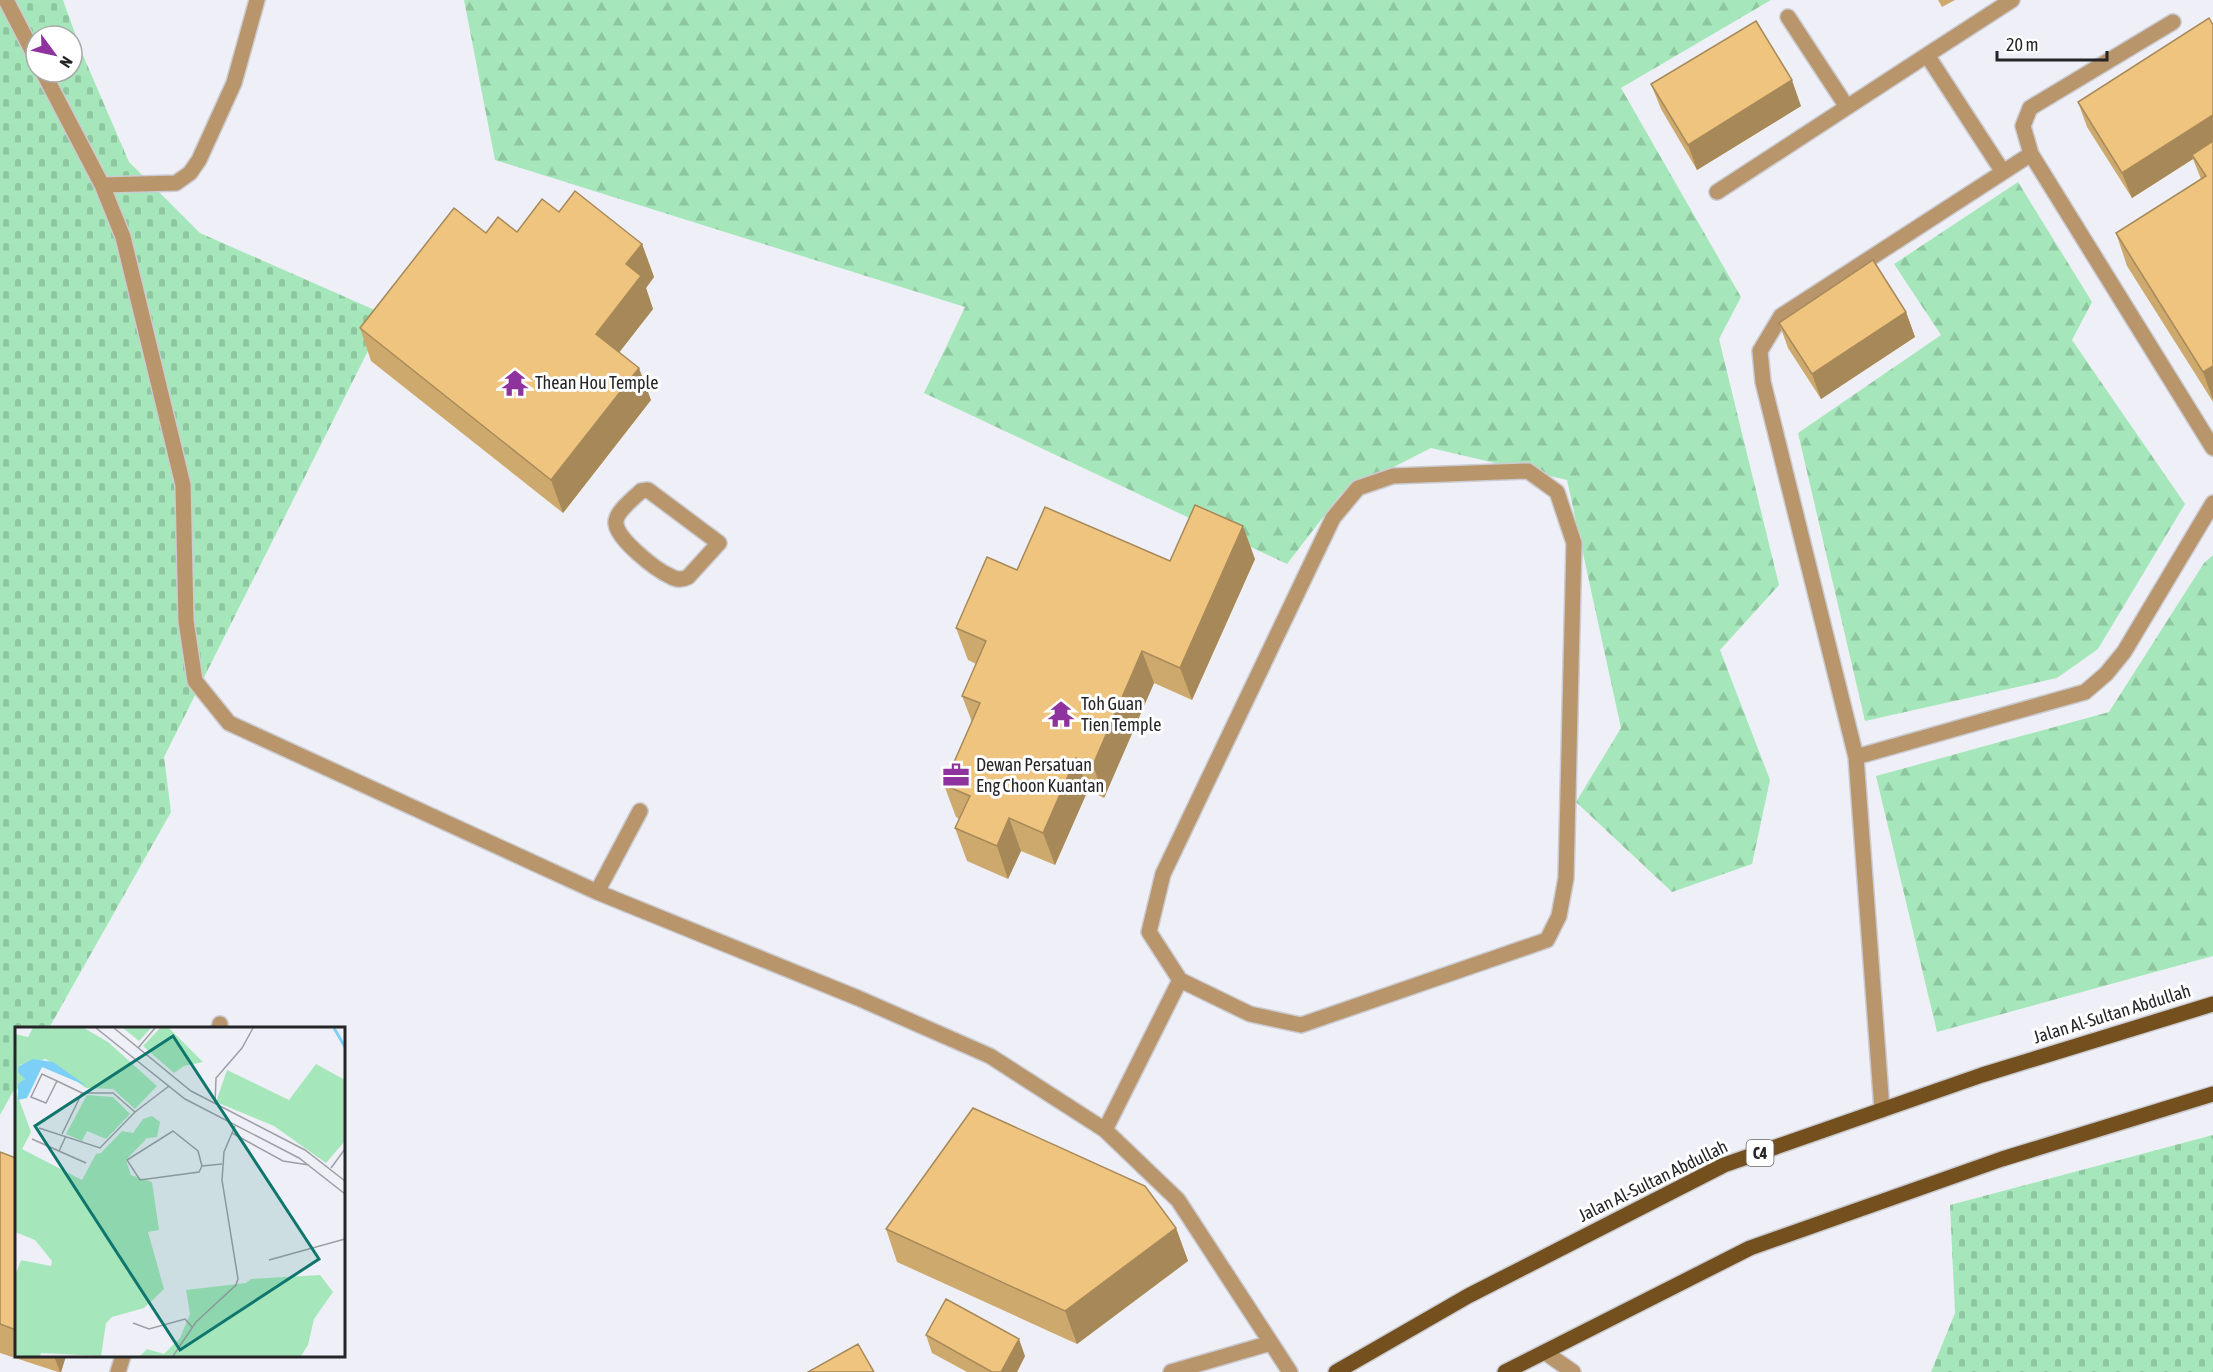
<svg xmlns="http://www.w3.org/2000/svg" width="2213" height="1372" font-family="'Asap Condensed',sans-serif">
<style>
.forest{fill:url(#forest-firs)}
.cemetery{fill:url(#cemetery-stones);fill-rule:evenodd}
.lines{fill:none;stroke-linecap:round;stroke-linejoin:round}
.service-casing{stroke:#cbcbd2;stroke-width:18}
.primary-casing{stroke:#cbcbd2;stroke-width:18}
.service{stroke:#b9956b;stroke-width:15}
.primary{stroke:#75501f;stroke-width:15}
.wall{fill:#cda96d}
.shaded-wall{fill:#a78959}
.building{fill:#eec47f;stroke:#a78959;stroke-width:1.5}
.labels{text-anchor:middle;stroke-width:6;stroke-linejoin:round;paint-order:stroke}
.shield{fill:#fff;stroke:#666668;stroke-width:1.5}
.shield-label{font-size:16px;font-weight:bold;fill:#252528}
.poi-label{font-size:18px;fill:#252528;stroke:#fff;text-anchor:start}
.street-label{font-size:18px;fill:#252528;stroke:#fff}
.inset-river{fill:none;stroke:#7cd0f8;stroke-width:3}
.inset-road{fill:none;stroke:#9e9fa4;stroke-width:1.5}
.view{fill:#0f766e;fill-opacity:0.15;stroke:#0f766e;stroke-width:3}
.inset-edge{fill:none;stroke:#252528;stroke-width:3}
</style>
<defs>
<pattern id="forest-firs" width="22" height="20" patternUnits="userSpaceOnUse" patternTransform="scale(1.5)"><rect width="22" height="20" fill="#a5e7ba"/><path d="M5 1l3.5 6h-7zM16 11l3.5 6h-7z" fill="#8ec6a0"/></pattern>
<pattern id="cemetery-stones" width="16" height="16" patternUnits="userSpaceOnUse" patternTransform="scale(1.5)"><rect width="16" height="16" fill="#a5e7ba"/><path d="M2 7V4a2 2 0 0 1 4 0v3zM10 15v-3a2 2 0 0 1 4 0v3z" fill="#8ec6a0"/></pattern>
</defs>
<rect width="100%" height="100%" fill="#eff0f7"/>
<path class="forest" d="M464,0H1771L1621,88L1741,297L1719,339L1779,585L1720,650L1770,780L1752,864L1672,892L1576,802L1621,728L1567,480L1431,448L1341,494L1287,564L924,393L965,307L495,160Z
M2018,182L2092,302L2072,340L2185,504L2098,649L2057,678L1865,721L1798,433L1941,335L1894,264Z
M2213,555V956L1937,1032L1876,776L2109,712L2204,563Z"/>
<path class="cemetery" d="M0,0H63L82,53L129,162L200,233L386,315L164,757L171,812L49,1028H16V1086L0,1115ZM36,36H72V72H36Z
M2213,1135V1372H1931L1955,1313L1950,1205Z"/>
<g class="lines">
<defs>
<path id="service" d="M6,0L36,58
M1788,17L1847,107
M2173,22L2030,108L2023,126L2031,154L2213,448
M1927,55L2012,0
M43,72L102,185L123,237L183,485L186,621L195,681L229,723L597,892L858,998L990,1056L1105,1130L1178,1200L1290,1372
M102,185L176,183L190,173L199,160L234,83L257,0
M1717,192L1927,55L2003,172
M1528,471L1557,492L1574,543L1566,878L1559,916L1547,940L1301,1025L1250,1014L1180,980L1149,932L1163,874L1333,518L1358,488L1393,476Z
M648,490L719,543L688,577C682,580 676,580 670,576C656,570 618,540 616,524C614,513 634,498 641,491Z
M1856,757L2085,692L2106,674L2124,652L2213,503
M597,892L640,811
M219,1028L220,1024
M1882,1110L1856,757L1763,382L1760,351L1781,316L2031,154
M1105,1130L1180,980
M1546,1353L1573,1372
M118,1372L123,1356
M1171,1372L1271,1343"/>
<path id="primary" d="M1336,1372L1468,1296L1724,1165L1982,1075L2213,1004
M1505,1372L1750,1248L2002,1159L2213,1094"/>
</defs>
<use href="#service" class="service-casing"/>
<use href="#primary" class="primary-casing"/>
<use href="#service" class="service"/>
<use href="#primary" class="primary"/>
</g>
<path class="wall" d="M1938,0H1955L1942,7Z
M2213,25V402L2127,266L2116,233L2201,179L2193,159L2132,198L2087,127L2078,102Z
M1651,84L1801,106L1697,170L1661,109Z
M559,212L642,244L654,277L646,288L653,309L619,352L651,400L563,513L371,361L360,328L486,233L517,232Z
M1906,312L1915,337L1821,399L1788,348L1779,323Z
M1255,559L1192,700L1154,683L1104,798L1088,790L1055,865L1021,851L1008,879L967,861L955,828L959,819L956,817L944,785L972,722L962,696L976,664L968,660L956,628L1017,570Z
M0,1152L16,1158V1356H66L61,1372H58L0,1353Z
M1176,1228L1188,1261L1077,1344L897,1262L886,1229Z
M926,1335L1025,1356L1017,1372H967L932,1353Z"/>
<path class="shaded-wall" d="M1792,80L1801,106L1697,170L1688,145Z
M2213,115V146L2192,155L2193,159L2132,198L2122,173Z
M642,244L654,277L646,288L653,309L608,367L596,334L626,264Z
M1906,312L1915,337L1821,399L1812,374Z
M2213,366V400L2203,372Z
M639,368L651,400L563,513L551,480Z
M1243,526L1255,559L1192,700L1180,668Z
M1142,651L1154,683L1104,798L1093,765Z
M1076,758L1088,790L1055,865L1043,833Z
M1009,818L1021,851L1008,879L997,846Z
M1176,1228L1188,1261L1077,1344L1065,1311Z
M1019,1339L1025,1356L1017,1372H1001Z
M54,1356H66L61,1372H60Z"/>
<path class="building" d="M2209,18L2213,25V115L2122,173L2078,102Z
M1756,21L1792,80L1688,145L1651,84Z
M2213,141V366L2203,372L2116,233L2206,176L2192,155Z
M575,191L642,244L626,264L641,276L596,334L639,368L551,480L360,328L454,208L486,233L498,217L517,232L542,199L559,212Z
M1873,260L1906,312L1812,374L1779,323Z
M1195,505L1243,526L1180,668L1142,651L1093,765L1076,758L1043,833L1009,818L997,846L955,828L970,796L944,785L980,703L962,696L986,641L956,628L987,557L1017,570L1045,507L1170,561Z
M973,1108L1145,1186L1176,1228L1065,1311L886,1229Z
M0,1152L16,1158V1330L0,1324Z
M946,1299L1019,1339L1001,1372H992L926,1335Z
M858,1344L874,1372H808Z"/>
<defs>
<symbol id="temple-bare" viewBox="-9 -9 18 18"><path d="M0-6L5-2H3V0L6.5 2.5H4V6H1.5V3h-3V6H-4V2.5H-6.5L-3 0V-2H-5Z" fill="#8e329d" stroke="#fff" stroke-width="2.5" paint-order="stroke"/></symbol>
<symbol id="office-bare" viewBox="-9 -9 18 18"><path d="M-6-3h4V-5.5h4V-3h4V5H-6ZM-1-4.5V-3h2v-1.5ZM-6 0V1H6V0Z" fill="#8e329d" stroke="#fff" stroke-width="2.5" paint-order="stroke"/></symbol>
</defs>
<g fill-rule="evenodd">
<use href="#temple-bare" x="496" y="364" width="38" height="38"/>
<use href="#temple-bare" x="1042" y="695" width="38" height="38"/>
<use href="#office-bare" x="937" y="756" width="38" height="38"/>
</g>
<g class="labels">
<rect class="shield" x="1746.5" y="1140" width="27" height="26" rx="4.5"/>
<g class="shield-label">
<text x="1760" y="1159">C4</text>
</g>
<g class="poi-label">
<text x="535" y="389">Thean Hou Temple</text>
<text x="1081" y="710">Toh Guan<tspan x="1081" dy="21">Tien Temple</tspan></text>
<text x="976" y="771">Dewan Persatuan<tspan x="976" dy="21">Eng Choon Kuantan</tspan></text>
</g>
<g class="street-label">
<text transform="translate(2112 1014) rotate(-17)" y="6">Jalan Al-Sultan Abdullah</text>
<text transform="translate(1653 1181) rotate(-26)" y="6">Jalan Al-Sultan Abdullah</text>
</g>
</g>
<g transform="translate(15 1027)">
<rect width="330" height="330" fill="#eff0f7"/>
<path d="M18,1H69L93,15L142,59L120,82L98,62L71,61L31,32L4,38L10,52L1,64L16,105L7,122L67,153L81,127L86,126L107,104L118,106L128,92L137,89L145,95L142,110L132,111L111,133L116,148L137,155L144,203L133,205L149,262L129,281L97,290L91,296L86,329L26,326L25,329H0V249L6,233L36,239L37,234L20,213L0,205V7L13,10ZM72,68L98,70L115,87L91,112L72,104L67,114L51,107Z" fill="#a5e7ba"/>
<path d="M108,1H136L124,14ZM145,1H154L188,35L169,39L159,46L128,19ZM301,37L330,53V114L311,136L259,99L201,75L212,43L274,73ZM305,248L318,265L299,292L293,318L286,329H125L132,322L149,327L165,311L175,287L171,263L231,256L236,252Z" fill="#a5e7ba"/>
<path d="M18,32L38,35L72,59L27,40L12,71L3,73V57L10,52L3,45L4,39Z" fill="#7cd0f8"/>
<path class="inset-river" d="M319,1L330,20"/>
<path class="inset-road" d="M81,1L170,72L284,131L330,167M99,1L176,64L290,123L330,154M123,21L140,1M42,54L31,76L16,70L27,47L42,54L67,66M200,77L201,51L227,21L238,1M24,101L85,121L120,85L154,59M158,104L183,124L187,139L184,145L125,153L112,133ZM217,106L268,134L294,138M47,107L67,66H98L120,85M51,109L44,124L71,136M17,112L44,124M187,139L207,137M316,141L330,122M254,233L330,212M118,296L134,302L170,292L177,300M158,329L181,295L221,258L223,252L207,153L209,125L220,99"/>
<path class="view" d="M158,9L304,232L165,323L20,99Z"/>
<rect width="330" height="330" class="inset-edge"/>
</g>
<g transform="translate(54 54) rotate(123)"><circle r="28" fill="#ffffff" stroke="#a8a8a9" stroke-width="1.5"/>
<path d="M0-4.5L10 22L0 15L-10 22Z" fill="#8e329d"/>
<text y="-9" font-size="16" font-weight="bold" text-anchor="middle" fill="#252528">N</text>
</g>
<path d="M1997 51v9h110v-9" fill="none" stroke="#252528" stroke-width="3"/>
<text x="2006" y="51" font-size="18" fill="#252528" stroke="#ffffff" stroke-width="4.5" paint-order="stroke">20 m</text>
</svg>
